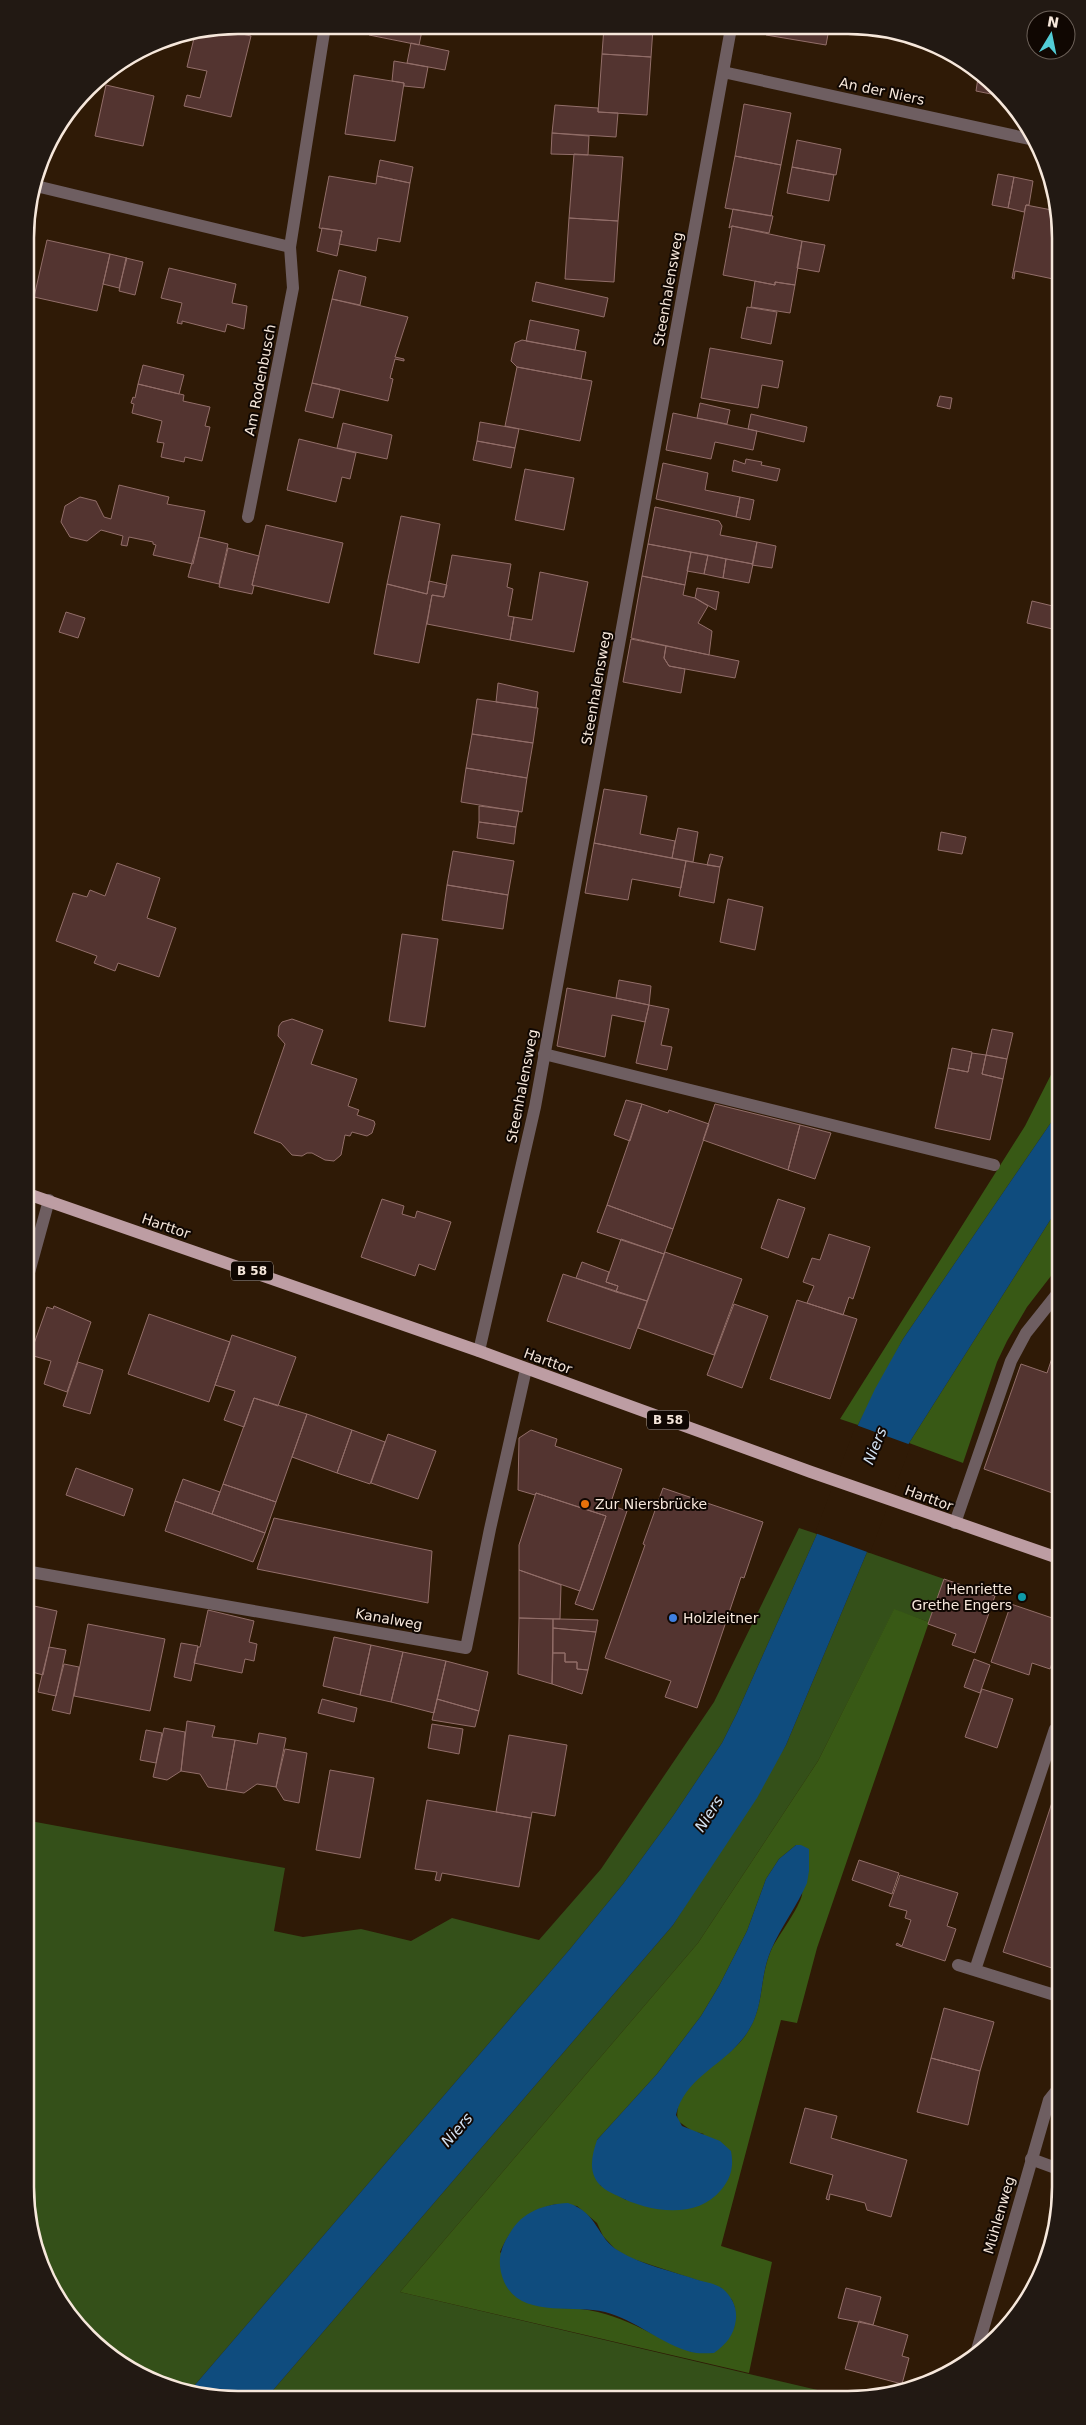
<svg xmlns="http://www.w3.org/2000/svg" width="1086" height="2425" font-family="'DejaVu Sans',sans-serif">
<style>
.green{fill:#345019}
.forest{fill:#385915;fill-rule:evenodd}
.water{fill:#0f4c7e}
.pier{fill:#2f1a06}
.building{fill:#533430;stroke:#926e69}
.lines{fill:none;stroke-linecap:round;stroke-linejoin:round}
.lane{stroke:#6e5e61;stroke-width:12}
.street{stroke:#6e5e61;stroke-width:12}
.primary{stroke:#bd9da3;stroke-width:12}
.food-dot{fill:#e8710a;stroke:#100702;stroke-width:2}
.culture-dot{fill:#0f9aa8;stroke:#100702;stroke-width:2}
.shop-dot{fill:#3f7fe0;stroke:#100702;stroke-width:2}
.labels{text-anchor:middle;stroke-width:4;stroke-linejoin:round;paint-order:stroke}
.shield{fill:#100702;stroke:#b1a49a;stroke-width:1}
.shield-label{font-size:12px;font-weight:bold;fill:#f6e7db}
.street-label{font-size:14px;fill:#f6e7db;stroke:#100702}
.poi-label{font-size:14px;fill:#f6e7db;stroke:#100702;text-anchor:start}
.water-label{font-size:15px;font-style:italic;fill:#d3e2f2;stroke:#100702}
.rim{fill:none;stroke:#f6e7db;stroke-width:2.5}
</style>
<rect width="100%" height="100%" fill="#2f1a06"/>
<path class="green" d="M799,1528L817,1534L737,1713L722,1743L673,1816L623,1884L570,1949L188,2393L143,2378L97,2347L54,2294L32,2243L25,2188V1820L285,1868L274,1931L303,1937L361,1929L411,1941L452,1918L539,1940L601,1869L714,1702Z
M867,1552L944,1579L929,1622L894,1610L818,1761L698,1943L400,2292L856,2399L268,2396L673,1925L786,1745Z"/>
<path class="forest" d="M1061,1055V1108L903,1339L858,1425L840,1419L1025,1126Z
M1061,1203V1263L1027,1307L1007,1341L997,1362L963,1463L909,1443Z
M894,1609L929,1622L817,1948L797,2023L781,2020L721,2246L772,2262L749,2373L400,2292L698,1943L818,1761ZM796,1845H801C801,1861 804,1879 802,1895C799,1908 779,1935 772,1948C757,1981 767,2010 741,2041C723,2063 670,2087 678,2121L692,2131L704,2134L626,2200L600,2185L597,2140L657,2074L701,2016L719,1986L747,1931L766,1879L779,1859ZM556,2204L577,2206L597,2223L603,2236L615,2249L630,2258L721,2288L732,2300L735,2308L734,2328L692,2352C640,2331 615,2306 554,2308L500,2252C512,2225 527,2211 556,2204Z"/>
<path class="water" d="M1061,1108V1203L909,1443L867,1552L786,1745L757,1798L673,1925L268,2396H196L188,2393L570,1949L623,1884L673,1816L722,1743L737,1713L817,1534L858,1425L875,1389L903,1339Z
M796,1845H801L809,1849V1871L807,1883C797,1906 781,1927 771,1950C757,1983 767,2012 740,2042C719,2067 684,2080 676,2115L682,2126L720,2141L731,2151C734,2167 731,2178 721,2190C697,2220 648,2212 618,2196C609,2192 599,2187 595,2178C589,2166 593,2152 597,2140L657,2074L701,2016L719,1986L747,1931L766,1879L779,1859Z
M568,2203C599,2213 596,2238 619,2251C642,2265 672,2271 698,2280C705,2282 717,2284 723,2289C732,2297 737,2307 736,2319C734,2336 726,2344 714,2353C707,2353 698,2354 691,2352C661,2344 636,2320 605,2312C571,2304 515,2320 502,2276C497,2259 501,2247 510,2233C522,2212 544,2204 568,2203Z"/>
<path class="pier" d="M856,1425L911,1445L870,1553L815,1533Z"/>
<path class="building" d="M371,26H423L419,45L369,35Z
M604,27L653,28L651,57L602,54Z
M767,28L829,29L826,45L766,35Z
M220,29L251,36L231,117L184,106L187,95L200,98L207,71L187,67L195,34Z
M411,43L449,51L445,70L407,63Z
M602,54L651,57L647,115L598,112Z
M394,61L428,67L424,88L404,86V83L392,81Z
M979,71L997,87L996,95L976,91Z
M354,75L404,83L395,141L345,134Z
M106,85L154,96L143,146L95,136Z
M744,104L791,113L781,165L735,156Z
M555,105L598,108V112L618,113L616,137L552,133Z
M552,133L589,136L588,155L551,154Z
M797,140L841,149L836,175L792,167Z
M574,154L623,157L618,221L569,218Z
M735,156L781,165L771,216L725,208Z
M380,160L413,167L410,183L377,176Z
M792,167L834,175L829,201L787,193Z
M998,174L1014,177L1008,208L992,205Z
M329,176L376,184L377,176L410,183L400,242L378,238L376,251L339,244L342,231L319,228Z
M1014,177L1033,181L1029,205H1026L1024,212L1008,208Z
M1026,205L1057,211L1061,237L1059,255L1061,256V275L1059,287H1056L1058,280L1015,271L1014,279L1012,278Z
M733,209L773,216L769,233L732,226L729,228Z
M569,218L618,221L614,282L565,279Z
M732,226L802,241L795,285L775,282V285L723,275Z
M322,228L342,231L337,256L317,251Z
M47,240L110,254L97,311L34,297Z
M802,241L825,245L819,272L797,268Z
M110,254L127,258L119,288L103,284Z
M126,258L143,262L135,295L119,291Z
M169,268L236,284L232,303L247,306L244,329L227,324L225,332L182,321V324L177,323L182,303L161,298Z
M339,270L366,277L360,305L332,299Z
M755,281L775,285V282L795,285L790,313L751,307Z
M536,282L608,298L604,317L532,301Z
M332,299L408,317L395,357L404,359V361L395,359L390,378L393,379L388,401L312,383Z
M747,307L777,312L771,344L741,338Z
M530,320L579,330L575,350L526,341Z
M522,340L586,352L581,379L517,367L511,361L515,343Z
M710,348L783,361L778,388L762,385L758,408L701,398Z
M143,365L184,375L179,394L138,384Z
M517,367L592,381L580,441L505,426Z
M312,383L340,389L333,418L305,411Z
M138,384L184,395L183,401L210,407L205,426L210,427L202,461L185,457L184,462L161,457L164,443L157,442L162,421L132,413L134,404L131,403L133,397L135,398Z
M940,396L952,398L950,409L937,406Z
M700,403L730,410L727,424L697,418Z
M673,413L757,431L753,450L715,442L711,459L666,450Z
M751,414L807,427L804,442L748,429Z
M480,422L519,429L515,448L477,441Z
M343,423L392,435L387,459L337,448Z
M299,439L356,453L350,479L342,477L336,502L287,490Z
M477,441L515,448L511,468L473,460Z
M746,459L762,462L761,465L780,469L777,481L732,471L734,460L745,464Z
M663,463L708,473L705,490L740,497L736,517L656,499Z
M525,469L574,478L564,530L515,520Z
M119,485L169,497L167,504L205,511L193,564L153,555L156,545L153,544V542L129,537L127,546L121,545L123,536L101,530L87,541L70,537L61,522L65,506L80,497L96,501L104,517L111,519Z
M740,497L754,500L750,520L736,517Z
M655,507L719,521L722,526L720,535L757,542L753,564L648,544Z
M401,516L440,524L427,594L387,584Z
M266,525L343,543L329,603L252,585Z
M199,537L228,544L219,584L188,577Z
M757,542L776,546L772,568L752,565Z
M648,544L691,552L685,585L642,576Z
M228,548L259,556L252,585L254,586L252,594L219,587Z
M691,552L708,555L704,574L687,571Z
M452,555L511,564L507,587L513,589L508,616L514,617L510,640L427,624L432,595L444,597Z
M708,555L726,559L723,578L704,574Z
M726,559L753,564L749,583L723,578Z
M540,572L588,582L574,652L510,640L514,617L532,620Z
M642,576L685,585L683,595L695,598L708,606L698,623L712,631L709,655L631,638Z
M429,581L447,585L444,597L432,595L419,663L374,654L387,584L427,594Z
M697,588L719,592L716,610L695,598Z
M1032,601L1061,608V631L1027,623Z
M66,612L85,618L78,638L59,632Z
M631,639L666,646L664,658L669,666L685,669L681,693L623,682Z
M666,646L739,661L735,678L669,666L664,658Z
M498,683L538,692L536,708L496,702Z
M477,699L538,708L533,743L472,734Z
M472,734L533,743L527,778L466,768Z
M466,768L527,778L522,812L461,802Z
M604,789L647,796L640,834L675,841L672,858L594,843Z
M479,806L519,811L516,827L479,822Z
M479,822L516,827L514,844L477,838Z
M678,828L698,832L693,862L672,858Z
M941,832L966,837L962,854L938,850Z
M594,843L686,861L681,888L632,879L628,900L585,893Z
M453,851L514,861L508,895L447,885Z
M710,854L723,857L720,867L707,865Z
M686,861L720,867L714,903L679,896Z
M117,863L160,878L147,918L176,928L159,977L118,963L115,971L94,963L97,956L56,941L73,893L87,897L90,890L105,896Z
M447,885L508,895L503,929L442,920Z
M728,899L763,907L755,950L720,942Z
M402,934L438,939L425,1027L389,1021Z
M619,980L651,986L649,1005L616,998Z
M567,988L649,1005L645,1022L612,1015L605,1057L557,1046Z
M649,1005L669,1009L661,1045L672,1047L667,1070L636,1063Z
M292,1019L323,1030L311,1064L357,1079L348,1106L359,1110L357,1115L374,1121L375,1124L372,1133L367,1136L352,1132L350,1136L345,1135L341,1155L334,1161L325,1160L312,1153H307L302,1156L292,1155L281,1143L254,1133L285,1044L278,1036L279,1026L282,1022Z
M992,1029L1013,1033L1007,1059L986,1055Z
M952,1048L972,1052L968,1072L948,1068Z
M972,1053L986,1055L982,1074L1003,1079L990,1140L935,1128L948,1068L968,1072Z
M986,1055L1007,1059L1003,1079L982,1074Z
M626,1100L642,1104L630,1141L614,1135Z
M642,1104L668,1113L669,1110L709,1124L673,1229L607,1205Z
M715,1104L800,1125L788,1170L703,1140Z
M800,1125L831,1133L815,1179L788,1170Z
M382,1199L404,1206L402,1214L415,1218L417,1211L451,1222L435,1270L419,1264L415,1276L361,1257Z
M778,1199L805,1208L788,1258L761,1248Z
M607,1205L673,1229L664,1254L597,1232Z
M829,1234L870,1247L853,1299L849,1297L843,1315L807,1303L814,1286L803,1282L812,1258L820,1260Z
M621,1239L664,1254L647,1301L616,1292L618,1286L606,1282Z
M665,1252L742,1279L714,1355L638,1328Z
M582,1262L609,1272L606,1282L618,1286L616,1292L576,1278Z
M563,1274L647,1301L630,1349L547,1321Z
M797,1300L857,1319L830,1399L770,1379Z
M734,1304L768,1316L742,1388L707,1375Z
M54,1306L91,1322L67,1392L44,1384L51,1361L30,1355L47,1307L53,1309Z
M149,1314L230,1342L209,1402L128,1374Z
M232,1335L296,1357L278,1406L254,1398L244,1427L224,1420L235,1391L215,1385Z
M1057,1343L1061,1344V1496L984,1469L1021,1364L1047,1373Z
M78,1362L103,1370L90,1414L63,1406Z
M254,1398L307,1414L276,1502L223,1484Z
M307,1414L352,1430L337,1473L292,1457Z
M352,1430L385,1442L370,1484L337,1473Z
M531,1430L557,1439L555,1446L622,1469L610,1505L627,1511L593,1610L575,1604L606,1516L536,1493L535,1495L518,1490L519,1438Z
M388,1434L436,1451L418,1499L371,1483Z
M76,1468L133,1489L124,1516L66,1495Z
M183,1479L220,1492L212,1514L175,1501Z
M223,1484L276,1502L265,1533L212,1514Z
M663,1488L763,1522L744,1578L741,1577L697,1708L665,1697L671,1681L605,1658L645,1545L643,1544Z
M536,1493L606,1516L580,1591L519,1570V1545Z
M175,1501L265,1533L253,1562L165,1531Z
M274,1518L432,1551L428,1603L257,1569Z
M519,1570L561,1585L560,1619L519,1618Z
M944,1579L995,1596L975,1653L952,1645L956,1634L928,1624Z
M25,1604L57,1611L43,1675L25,1670Z
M1011,1604L1061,1621V1637L1050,1669L1032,1663L1029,1675L991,1662Z
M208,1610L254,1621L249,1642L257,1644L254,1661L245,1659L242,1673L194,1663L198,1647H200Z
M519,1618L553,1619L552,1684L518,1674Z
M553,1619H560L598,1620L596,1632L553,1628Z
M88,1624L165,1639L150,1711L74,1696Z
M553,1628L596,1632L588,1670L577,1669V1662H565V1653H553Z
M334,1637L371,1645L360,1695L323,1686Z
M181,1643L198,1646L191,1681L174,1677Z
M371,1645L403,1652L391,1702L360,1695Z
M49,1647L66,1650L56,1696L38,1692Z
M403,1652L446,1661L434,1713L391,1702Z
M553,1653H565V1662H577V1669L588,1670L582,1694L552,1684Z
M974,1659L990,1665L980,1693L964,1687Z
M446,1661L488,1672L479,1711L437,1699Z
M64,1664L79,1667L70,1714L52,1710Z
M982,1689L1013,1699L997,1748L965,1737Z
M322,1699L357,1708L354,1722L318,1713Z
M437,1699L479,1711L475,1727L432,1720Z
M187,1721L215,1726L212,1737L235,1740L226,1790L208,1787L200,1774L181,1771Z
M432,1724L463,1729L459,1754L428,1748Z
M164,1728L185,1732L181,1771L167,1780L153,1777Z
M146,1730L162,1733L156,1763L140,1760Z
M259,1733L286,1738L276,1787L257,1784L244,1793L226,1790L235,1740L257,1744Z
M509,1735L567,1745L555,1816L532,1812L531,1818L496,1812Z
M285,1749L307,1753L299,1803L284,1800L276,1787Z
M330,1770L374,1778L360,1858L316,1850Z
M1061,1775V1971L1003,1952Z
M427,1800L531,1818L519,1887L442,1873L440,1881L435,1880L437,1872L415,1869Z
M859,1860L899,1873L892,1894L852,1880Z
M900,1875L958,1893L947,1926L956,1929L945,1961L896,1945L897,1943L902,1946L911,1920L905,1918L907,1911L889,1906Z
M944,2008L994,2022L980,2071L931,2058Z
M931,2058L980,2071L968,2125L917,2112Z
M805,2108L837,2116L831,2138L907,2160L891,2217L867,2210L865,2203L830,2194L829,2200L826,2199L833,2175L790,2163Z
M846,2288L881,2297L873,2325L838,2318Z
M859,2321L908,2335L902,2356L909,2358L902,2384L845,2369Z"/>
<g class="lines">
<path class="lane" d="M544,1054L994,1165
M25,1287L49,1200
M955,1523L1011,1361L1026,1333L1061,1289
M958,1965L1061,1997
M975,1970L1055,1729
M1031,2159L1061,2170"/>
<path class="street" d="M723,72L1034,140
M36,186L290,247L325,26
M248,517L293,288L290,247
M479,1351L535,1107L731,28
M25,1571L466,1648L490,1529L526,1369
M975,2357L1049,2100L1061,2085"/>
<path class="primary" d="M25,1193L479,1351L811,1472L1061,1559"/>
</g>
<circle class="food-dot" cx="585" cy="1504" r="5"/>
<circle class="culture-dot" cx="1022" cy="1597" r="5"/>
<circle class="shop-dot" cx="673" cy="1618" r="5"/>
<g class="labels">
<g class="shield">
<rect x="231" y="1261.5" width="42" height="19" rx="4"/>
<rect x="647" y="1410.5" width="42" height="19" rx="4"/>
</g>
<g class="shield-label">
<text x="252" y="1275">B 58</text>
<text x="668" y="1424">B 58</text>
</g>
<g class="street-label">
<text transform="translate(882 91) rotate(12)" y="5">An der Niers</text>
<text transform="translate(668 289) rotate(-80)" y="5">Steenhalensweg</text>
<text transform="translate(260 380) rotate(-79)" y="5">Am Rodenbusch</text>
<text transform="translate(596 688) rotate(-80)" y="5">Steenhalensweg</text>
<text transform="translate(522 1086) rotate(-79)" y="5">Steenhalensweg</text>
<text transform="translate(166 1226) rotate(19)" y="5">Harttor</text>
<text transform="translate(548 1361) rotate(20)" y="5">Harttor</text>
<text transform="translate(929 1498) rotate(20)" y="5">Harttor</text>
<text transform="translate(389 1619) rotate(10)" y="5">Kanalweg</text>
<text transform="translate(999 2215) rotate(-74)" y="5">Mühlenweg</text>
</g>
<g class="poi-label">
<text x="595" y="1509">Zur Niersbrücke</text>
<text x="1012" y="1594" text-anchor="end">Henriette<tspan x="1012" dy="16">Grethe Engers</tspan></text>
<text x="683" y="1623">Holzleitner</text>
</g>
<g class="water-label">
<text transform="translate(875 1446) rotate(-68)" y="5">Niers</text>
<text transform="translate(709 1814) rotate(-57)" y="5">Niers</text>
<text transform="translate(457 2130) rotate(-49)" y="5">Niers</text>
</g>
</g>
<path d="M0 0H1086V2425H0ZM238 34H848A204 204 0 0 1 1052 238V2187A204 204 0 0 1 848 2391H238A204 204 0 0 1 34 2187V238A204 204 0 0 1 238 34Z" fill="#221913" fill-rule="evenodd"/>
<path class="rim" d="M238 34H848A204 204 0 0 1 1052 238V2187A204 204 0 0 1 848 2391H238A204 204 0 0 1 34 2187V238A204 204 0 0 1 238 34Z"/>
<g transform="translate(1051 35) rotate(10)"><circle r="24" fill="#100702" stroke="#6c6159"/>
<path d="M0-4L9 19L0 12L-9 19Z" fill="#52ccd6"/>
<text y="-8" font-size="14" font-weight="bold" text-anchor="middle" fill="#f6e7db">N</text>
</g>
</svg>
